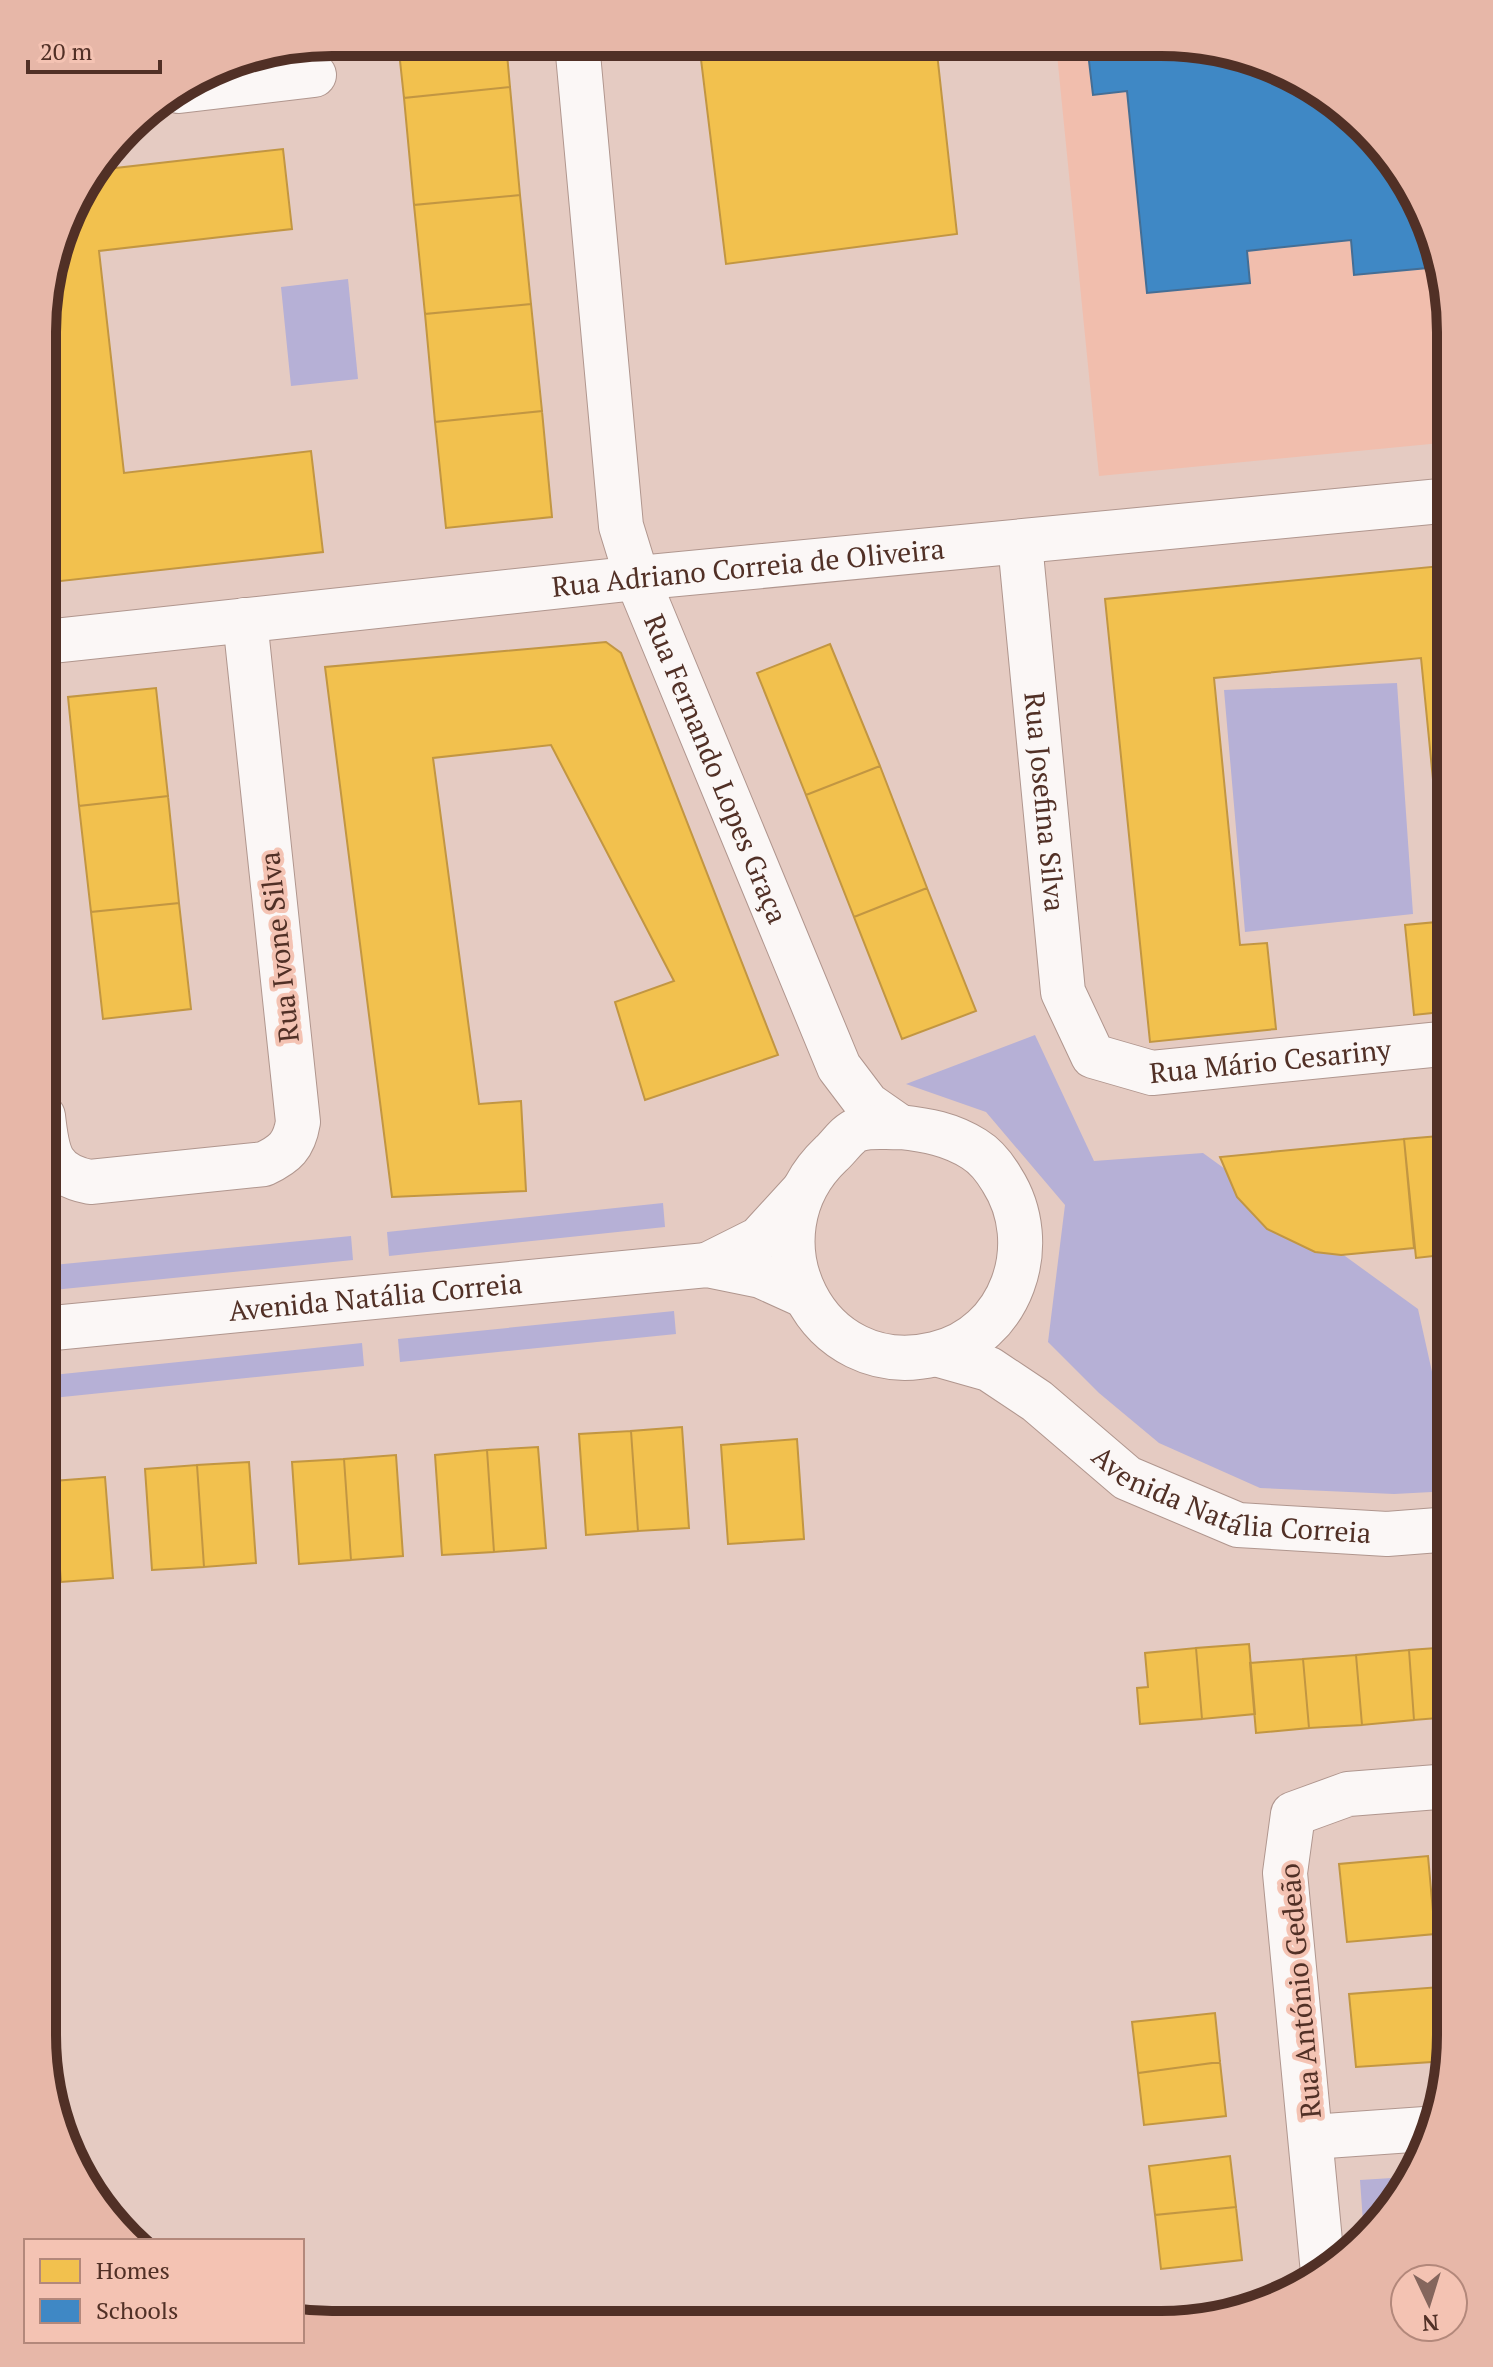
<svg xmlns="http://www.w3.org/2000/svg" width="1493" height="2367" font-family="'PT Serif',serif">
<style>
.built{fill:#f1bead}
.green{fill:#b6b0d6}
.homes{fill:#f2c14e;stroke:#c29642;stroke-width:2}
.schools{fill:#3f88c5;stroke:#446e95;stroke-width:2}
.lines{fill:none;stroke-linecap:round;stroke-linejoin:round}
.minor-casing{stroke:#b0968e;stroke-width:46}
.minor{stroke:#fbf7f6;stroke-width:44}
.labels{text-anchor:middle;stroke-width:8;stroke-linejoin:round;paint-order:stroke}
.street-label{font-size:28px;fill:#513026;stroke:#f4c3b3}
.rim{fill:none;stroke:#513026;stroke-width:10}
</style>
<rect width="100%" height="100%" fill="#e5cbc2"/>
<path class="built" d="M1056,44L1199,45L1337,102L1429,221L1451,332V442L1099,476Z"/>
<path class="green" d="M348,279L358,379L291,386L281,287Z
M1397,683L1413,914L1245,932L1224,690Z
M1035,1035L1094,1161L1203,1153L1418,1309L1451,1457V1491L1394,1494L1260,1488L1159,1443L1099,1393L1048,1342L1065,1205L986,1112L906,1084Z
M663,1203L665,1227L389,1256L387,1232Z
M351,1236L353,1260L43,1291V1266Z
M674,1311L676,1334L400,1362L398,1339Z
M362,1343L364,1366L43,1399V1376Z
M1408,2177L1402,2196L1364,2236L1360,2180Z"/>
<path class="homes" d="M398,42L506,43L510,87L404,98Z
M699,43L936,44L957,234L726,264Z
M510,87L520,195L414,205L404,98Z
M283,149L292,229L99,251L124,473L311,451L323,552L52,582L44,517V295L72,203L98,170Z
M520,195L531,304L425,314L414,205Z
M531,304L542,411L435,422L425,314Z
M542,411L552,517L446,528L435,422Z
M1451,565V1011L1414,1015L1405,925L1447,921L1421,658L1214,678L1240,945L1267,943L1276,1029L1150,1042L1105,599Z
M606,642L621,653L778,1055L645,1100L615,1002L674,981L551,745L433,758L479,1104L521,1101L526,1191L392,1197L325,667Z
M830,644L880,766L806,795L757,673Z
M156,688L168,796L79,806L68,697Z
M880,766L927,888L854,917L806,795Z
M168,796L179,903L91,912L79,806Z
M927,888L976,1011L902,1039L854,917Z
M179,903L191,1009L103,1019L91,912Z
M1451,1135V1254L1416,1258L1404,1139Z
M1404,1139L1414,1248L1341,1255L1315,1252L1267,1229L1237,1197L1220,1157Z
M682,1427L689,1528L638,1531L631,1431Z
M631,1431L638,1531L586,1535L579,1434Z
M797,1439L804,1539L728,1544L721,1445Z
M538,1447L546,1548L494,1552L487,1450Z
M487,1450L494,1552L442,1555L435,1455Z
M396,1455L403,1556L351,1560L344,1459Z
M344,1459L351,1560L299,1564L292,1462Z
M249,1462L256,1563L204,1567L197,1465Z
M197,1465L204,1567L152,1570L145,1469Z
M105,1477L113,1578L61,1582L53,1481Z
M43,1481H53L61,1582L43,1583Z
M1249,1644L1255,1714L1202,1719L1196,1648Z
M1450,1647V1717L1414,1720L1409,1650Z
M1196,1648L1202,1719L1140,1724L1137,1688L1148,1687L1145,1653Z
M1409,1650L1414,1720L1362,1725L1356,1655Z
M1356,1655L1362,1725L1309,1728L1303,1659Z
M1303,1659L1309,1728L1256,1733L1250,1663Z
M1428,1856L1435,1934L1347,1942L1339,1864Z
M1441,1860H1450V1927H1446Z
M1440,1987L1447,2061L1356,2067L1349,1994Z
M1215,2013L1220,2062L1138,2073L1132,2022Z
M1220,2062L1226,2116L1144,2125L1138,2073Z
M1230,2156L1236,2207L1155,2215L1149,2166Z
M1236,2207L1242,2260L1161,2269L1155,2215Z
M1247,2300L1248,2308L1167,2324L1166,2309Z"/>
<path class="schools" d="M1087,44L1199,45L1337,102L1429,221L1438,267L1354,275L1351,240L1247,251L1250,283L1147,293L1127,91L1093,95Z"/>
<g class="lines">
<defs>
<g id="minor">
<path id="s1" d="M577,43L621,526L637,578L839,1067L867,1104L900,1127"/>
<path d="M179,91L314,75"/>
<path id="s2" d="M1020,543L1063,992L1093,1056L1152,1073L1451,1043"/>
<path id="s3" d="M44,642L637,578L1451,500"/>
<path d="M43,1116C47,1152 49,1174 90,1182L264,1164C285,1154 294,1146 298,1122L245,620"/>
<path d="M900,1127C927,1130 950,1134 974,1149C987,1157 995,1168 1002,1180C1043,1244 1012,1336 935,1354C816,1383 744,1236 831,1154C838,1148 848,1133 857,1130C869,1125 888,1128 900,1127Z"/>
<path d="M707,1265L759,1239L802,1192"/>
<path id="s4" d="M43,1329L707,1265L761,1276L803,1295"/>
<path id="s5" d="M936,1354L989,1369L1037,1401L1127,1478L1238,1525L1387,1534L1451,1529"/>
<path d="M1312,2137L1425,2129"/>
<path d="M1323,2273L1285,1873L1293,1814L1348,1794L1450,1786"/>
</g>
</defs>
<use href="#minor" class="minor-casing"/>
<use href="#minor" class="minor"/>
</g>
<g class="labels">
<g class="street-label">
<text dy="10" stroke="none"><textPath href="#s3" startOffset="708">Rua Adriano Correia de Oliveira</textPath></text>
<text dy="10" stroke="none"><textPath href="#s1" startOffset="746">Rua Fernando Lopes Graça</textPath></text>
<text dy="10" stroke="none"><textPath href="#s2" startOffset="260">Rua Josefina Silva</textPath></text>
<text transform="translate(279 947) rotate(-96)" y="10">Rua Ivone Silva</text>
<text dy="10" stroke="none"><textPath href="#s2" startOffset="702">Rua Mário Cesariny</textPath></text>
<text dy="10" stroke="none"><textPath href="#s4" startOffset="334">Avenida Natália Correia</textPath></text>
<text dy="10" stroke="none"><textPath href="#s5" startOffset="338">Avenida Natália Correia</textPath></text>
<text transform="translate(1300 1991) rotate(-95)" y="10">Rua António Gedeão</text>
</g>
</g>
<path d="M0 0H1493V2367H0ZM332 56H1161A276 276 0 0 1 1437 332V2035A276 276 0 0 1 1161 2311H332A276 276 0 0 1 56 2035V332A276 276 0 0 1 332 56Z" fill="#e7b7a8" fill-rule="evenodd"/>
<path class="rim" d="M332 56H1161A276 276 0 0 1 1437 332V2035A276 276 0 0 1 1161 2311H332A276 276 0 0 1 56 2035V332A276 276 0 0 1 332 56Z"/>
<rect x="24" y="2239" width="280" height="104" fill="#f4c3b3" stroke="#b3887b" stroke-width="2"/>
<rect x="40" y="2259" width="40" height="24" fill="#f2c14e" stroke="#b3887b" stroke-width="2"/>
<text x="96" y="2279" font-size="24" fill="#513026">Homes</text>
<rect x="40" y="2299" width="40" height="24" fill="#3f88c5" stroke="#b3887b" stroke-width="2"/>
<text x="96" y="2319" font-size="24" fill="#513026">Schools</text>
<g transform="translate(1429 2303) rotate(176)"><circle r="38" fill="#f4c3b3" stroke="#b3887b" stroke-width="2"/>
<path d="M0-6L14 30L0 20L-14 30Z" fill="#85665d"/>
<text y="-12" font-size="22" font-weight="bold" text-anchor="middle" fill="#513026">N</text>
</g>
<path d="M28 60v12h132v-12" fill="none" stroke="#513026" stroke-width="4"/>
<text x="40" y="60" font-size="24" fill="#513026" stroke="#f4c3b3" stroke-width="6" paint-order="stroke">20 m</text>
</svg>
